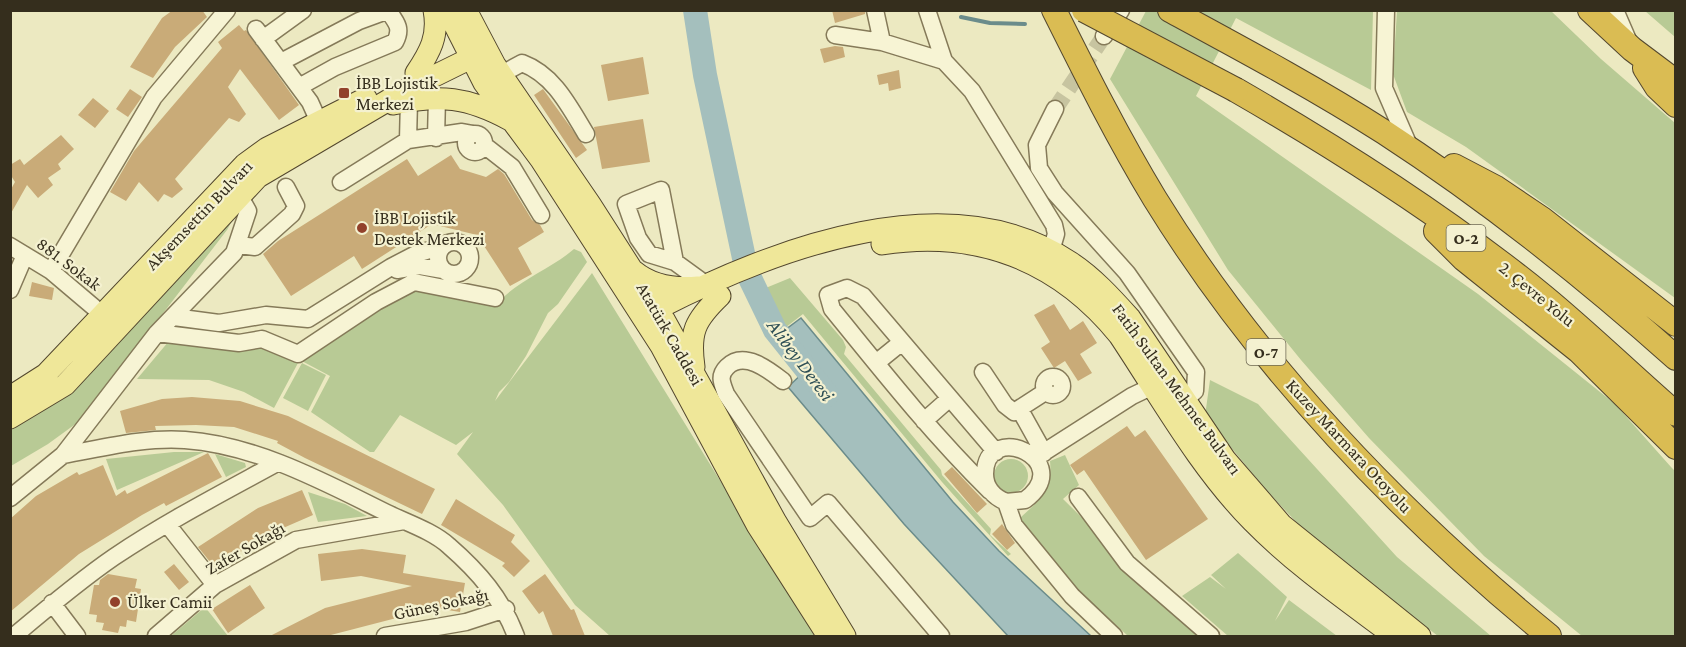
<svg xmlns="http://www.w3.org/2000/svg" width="1686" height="647" font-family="'Crimson Pro',serif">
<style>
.green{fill:#b8ca95}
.water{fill:#a4bfbd;stroke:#6b8c8b;stroke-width:1.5}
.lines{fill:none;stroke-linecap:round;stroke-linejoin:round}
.stream{stroke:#6b8c8b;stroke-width:4}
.river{stroke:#a4bfbd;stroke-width:24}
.building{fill:#c9ab78}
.minor-tunnel{stroke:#c7c4a0;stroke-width:16;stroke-dasharray:16 8;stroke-linecap:butt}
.minor-casing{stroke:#857a59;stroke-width:19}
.major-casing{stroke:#53472e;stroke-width:23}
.highway-casing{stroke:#53472e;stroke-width:26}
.minor{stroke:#f7f4d4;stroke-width:16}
.major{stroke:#efe799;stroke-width:21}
.highway{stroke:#dabc53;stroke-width:24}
.highway-bridge-casing{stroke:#53472e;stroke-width:26;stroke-linecap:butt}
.highway-bridge{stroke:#dabc53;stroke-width:24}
.poi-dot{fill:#92412b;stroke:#f4f1d0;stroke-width:2}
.labels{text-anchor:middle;stroke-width:4.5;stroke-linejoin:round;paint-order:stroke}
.shield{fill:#f4f1d0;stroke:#6e6853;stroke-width:1.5}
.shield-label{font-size:16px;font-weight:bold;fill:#352e1d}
.poi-label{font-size:18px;fill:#352e1d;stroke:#f4f1d0;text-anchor:start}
.street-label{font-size:18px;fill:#352e1d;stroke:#f4f1d0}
.water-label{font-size:20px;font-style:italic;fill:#2d4e55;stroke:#f4f1d0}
</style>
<rect width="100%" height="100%" fill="#ece9c1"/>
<path class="green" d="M1146,11H1373L1371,90L1236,18L1196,96L1478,294L1615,404L1671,467L1676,472L1675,636H1582L1484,556L1369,438L1301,360L1228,270L1110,79Z
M1397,11H1551L1601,59L1675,123V298L1466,147L1407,112L1393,74Z
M1645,11H1675V37Z
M237,212L227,230L81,420L48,444L11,466V428L56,402Z
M574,249L581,252L587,262L558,304L548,313L526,356L509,382L499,392L495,401L592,273L816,636H610L575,605L503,505L457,454L473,432L456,445L400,415L374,452H370L311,412L330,376L300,360L395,297L415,288L497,304C517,280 550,270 574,249Z
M790,278L843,340L846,347L844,354L941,470L942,475L991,529L990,535L1011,554L1008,556L942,482L803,314L781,331L758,291Z
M169,341L259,345L298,363L274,408L244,392L209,380L137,379Z
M302,363L326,375L308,411L283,398Z
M1210,380L1258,404L1397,557L1491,636H1438L1315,542L1267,491L1205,416Z
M174,452H204L117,490L106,459Z
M215,454L245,463L246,467L226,477Z
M1065,455L1079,485L1063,499L1202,636H1128L1071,584L1020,518C1040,500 1053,489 1050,461Z
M994 476a17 17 0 1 1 34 0a17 17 0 1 1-34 0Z
M308,492L345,504L367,516L318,522Z
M1238,553L1287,597L1275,621L1289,600L1337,636H1228L1182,596L1210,577L1226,589L1211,575Z
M205,607L228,636H171Z"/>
<path class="water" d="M801,318L953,502L999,551L1091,636H1008L904,524L788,387L809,367L781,333Z"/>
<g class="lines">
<path class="stream" d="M961,17L990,23L1025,24"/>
<path class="river" d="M695,10L705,75L747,272L775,330L827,395"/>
</g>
<path class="building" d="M173,10H202L207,17L175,47L153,78L130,67L162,18Z
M832,10H865V14L835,23Z
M239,25L244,31L246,30L299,105L279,120L240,69L228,87L246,114L239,122L229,118L175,179L183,189L172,198L164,194L158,202L139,182L126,201L110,192L134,151L222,48L218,42Z
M835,46L843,47L845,57L824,63L820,49Z
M643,57L649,94L608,101L601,65Z
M899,70L901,88L889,91L888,83L879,85L877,75Z
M130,89L142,97L128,117L116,109Z
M543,89L587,150L576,158L534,95Z
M93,98L109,111L95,128L78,115Z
M643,119L650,162L602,169L594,127Z
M61,135L74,149L58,164L61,169L48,178L53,185L38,198L27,185L10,215V191L15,182L10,174V165L20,159L24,165Z
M451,155L460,169L486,177L498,169L504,174L532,220L540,225L544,232L518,248L532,274L510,286L477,235L432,224L362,269L354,256L291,296L263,254L278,241L407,159L418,176Z
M32,282L54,288L52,300L29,296Z
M1054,304L1070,330L1083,321L1097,343L1080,354L1092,373L1078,381L1065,361L1054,368L1041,348L1050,342L1034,315Z
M192,397L240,401L288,416L435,489L422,514L305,458L277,443L278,441L234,427L196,425L155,426L156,430L126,433L120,411L162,399Z
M1127,426L1135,437L1145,430L1208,519L1146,560L1084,470L1077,475L1070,465Z
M208,453L222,477L166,506L164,503L142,515L79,554L10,612V519L36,496L77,472L79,475L103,465L116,496L125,490L127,494Z
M952,467L987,504L977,513L944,474Z
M302,490L313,515L267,535L215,568L198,547L258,508Z
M456,499L515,535L511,542L530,561L514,577L502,566L505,563L441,525Z
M1002,524L1015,543L1007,550L992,534Z
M362,549L406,555L403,573L465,583L460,612L405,603L408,615L327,636H270L325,608L412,586L361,576L321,581L318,554Z
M174,564L189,582L179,590L164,572Z
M108,574L137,579L135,588L141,589L136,622L127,620L126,627L120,626L118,633L102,630L104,623L96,622L97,615L89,614L94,585H99L100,580Z
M545,574L571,610L574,609L585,636H553L543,611L539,614L522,591Z
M250,585L265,608L228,633L212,609Z"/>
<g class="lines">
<path class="minor-tunnel" d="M1055,109L1104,36"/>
<defs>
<path id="minor" d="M875,10L882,42
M927,10L944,61L972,91L1054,225L1056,234L1051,251
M1386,10L1384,88L1410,148
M1615,10L1628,40
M256,29L310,102L319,122
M835,35L882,42L944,61
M1104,36L1121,10
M263,39L303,10
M281,62L359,21L389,10
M502,74L522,63C554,75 569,106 586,134
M299,87L335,67L395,42C402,29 397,23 389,12
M1055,109L1037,145L1039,168L1055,193L1127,273L1196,372L1195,391L1185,400
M466 143a9 9 0 1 1 18 0a9 9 0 1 1-18 0Z
M436,138L437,97
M408,140L409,100
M484,145L512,167L541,215
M341,182L408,140L462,132L473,134
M438 258a16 16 0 1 1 32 0a16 16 0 1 1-32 0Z
M239,245L255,247L292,214L296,206L286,187
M10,246L51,271L103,315
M675,262L661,190L626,204L638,238L649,254L675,262L708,286
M397,270L420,266L443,270
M51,271L154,97L227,10
M10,290L25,255
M174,317L219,323L266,315L308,319L391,267L416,254L443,246
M157,333L239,343L262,339L298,354L376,302L414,282L495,298
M876,363L902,342
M983,372L1005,405L1014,412L1045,392
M1044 386a9 9 0 1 1 18 0a9 9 0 1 1-18 0Z
M783,381C769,370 744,350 727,367C718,376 722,383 726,394L810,518L828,503L941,636
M1020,410L1044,453
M924,421L950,398
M63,455C103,448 145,437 185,440C257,445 326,483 389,514C408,523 434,532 449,546C479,572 502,599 516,636
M1035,458L1132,396L1153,386
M990,491C933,435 883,372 832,309L828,295L847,288L863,296L996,452
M1078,497L1127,563L1211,636
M10,498L63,455L157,333L234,253L248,211L239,195
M1006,502L1025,500C1078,460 985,419 985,474C985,488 994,497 1006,502L1014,525L1072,596L1114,636
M167,524L215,585
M52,603L77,636
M14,636C46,609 79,581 114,557C166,522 222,493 277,463
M156,636L215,585L296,540L404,521
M385,636L466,622L506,609"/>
<path id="major" d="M447,10L484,83L541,160L661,346L757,525L828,636
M466,10L495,65L590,204L665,321L776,522L845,636
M416,73C430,52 439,36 434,10
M393,104C440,94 468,97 510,120
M882,244C977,229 1058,260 1119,335C1161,398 1199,467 1252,521C1294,564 1346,600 1394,636
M634,271C652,286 676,289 698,287
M657,309C773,249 949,181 1070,262C1093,277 1112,298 1130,318L1225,459L1282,525L1420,636
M694,367C689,332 695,320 720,296
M10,397L46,374L245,164L267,148L366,98
M10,418L65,385L258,177L404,91L481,53"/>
<path id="highway" d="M1054,10C1086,74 1118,138 1155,199C1258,366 1398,512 1549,636
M1170,10C1242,49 1315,88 1384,132C1487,199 1584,276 1676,358
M1590,10L1632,49L1676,82
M1645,68L1657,87L1676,105
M1236,90C1342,151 1447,218 1543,296C1588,333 1631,375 1676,414
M1454,166L1496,188L1542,219L1676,324
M1436,231L1464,259L1579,351L1676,447"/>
</defs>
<use href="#minor" class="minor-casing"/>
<use href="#major" class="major-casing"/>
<use href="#highway" class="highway-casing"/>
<use href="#minor" class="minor"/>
<use href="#major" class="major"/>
<use href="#highway" class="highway"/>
<defs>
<path id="highway-bridge" d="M1084,10L1236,90"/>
</defs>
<use href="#highway-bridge" class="highway-bridge-casing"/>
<use href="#highway-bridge" class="highway-bridge"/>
</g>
<g class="poi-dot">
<rect x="338" y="87" width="12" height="12" rx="3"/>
<circle cx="362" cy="228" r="6"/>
<circle cx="115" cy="602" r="6"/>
</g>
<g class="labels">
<g class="shield">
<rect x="1446.5" y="225" width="39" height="26" rx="4.5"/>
<rect x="1246.5" y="339" width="39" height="26" rx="4.5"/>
</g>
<g class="shield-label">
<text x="1466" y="244">O-2</text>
<text x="1266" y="358">O-7</text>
</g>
<g class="poi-label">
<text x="356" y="89">İBB Lojistik<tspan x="356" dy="21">Merkezi</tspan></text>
<text x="374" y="224">İBB Lojistik<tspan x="374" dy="21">Destek Merkezi</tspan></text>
<text x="127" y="608">Ülker Camii</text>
</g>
<g class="street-label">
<text transform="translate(199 215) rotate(-46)" y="6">Akşemsettin Bulvarı</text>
<text transform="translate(69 264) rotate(37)" y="6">881. Sokak</text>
<text transform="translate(1537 294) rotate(39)" y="6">2. Çevre Yolu</text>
<text transform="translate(670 334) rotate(60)" y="6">Atatürk Caddesi</text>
<text transform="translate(1177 389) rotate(54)" y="6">Fatih Sultan Mehmet Bulvarı</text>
<text transform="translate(1349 446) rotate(47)" y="6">Kuzey Marmara Otoyolu</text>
<text transform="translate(245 548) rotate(-30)" y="6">Zafer Sokağı</text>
<text transform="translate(441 604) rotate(-12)" y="6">Güneş Sokağı</text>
</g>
<g class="water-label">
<text transform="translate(801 360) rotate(53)" y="7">Alibey Deresi</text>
</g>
</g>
<rect width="1686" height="647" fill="none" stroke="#352e1d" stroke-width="24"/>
</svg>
